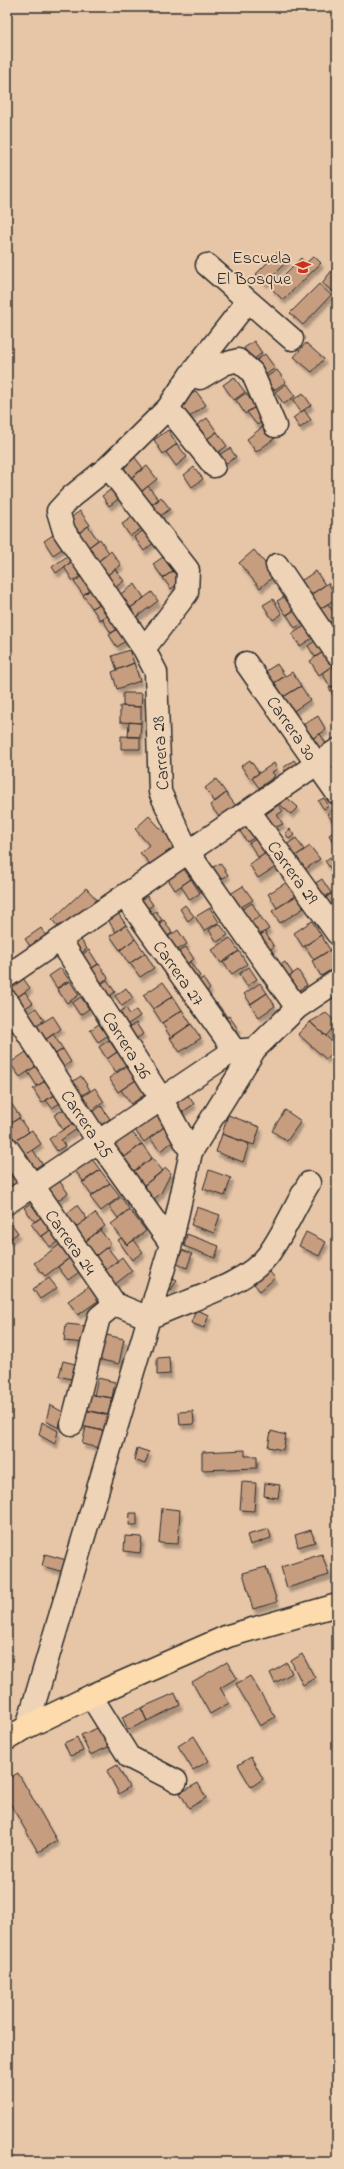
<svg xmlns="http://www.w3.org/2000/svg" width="344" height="2169" font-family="'Indie Flower',sans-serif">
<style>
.building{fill:#c79d80;stroke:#2b2b2b;filter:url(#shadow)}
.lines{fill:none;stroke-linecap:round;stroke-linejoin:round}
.minor-casing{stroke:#2b2b2b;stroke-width:25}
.major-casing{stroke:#2b2b2b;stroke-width:25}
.minor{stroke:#efd3b6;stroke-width:22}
.major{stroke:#fedbac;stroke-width:22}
.labels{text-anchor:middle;stroke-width:4;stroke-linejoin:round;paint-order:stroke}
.poi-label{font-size:18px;fill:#2b2b2b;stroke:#efd3b6;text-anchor:end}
.street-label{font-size:18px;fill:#2b2b2b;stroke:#efd3b6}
</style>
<defs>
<filter id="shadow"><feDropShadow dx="2.5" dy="4.5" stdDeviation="1" flood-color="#0004"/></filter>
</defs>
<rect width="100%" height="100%" fill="#e7c6a8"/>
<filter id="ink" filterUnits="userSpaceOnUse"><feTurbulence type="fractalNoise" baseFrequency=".025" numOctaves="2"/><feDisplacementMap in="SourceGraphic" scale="8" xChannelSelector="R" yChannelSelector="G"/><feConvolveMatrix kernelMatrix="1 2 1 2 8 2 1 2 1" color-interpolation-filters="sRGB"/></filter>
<g filter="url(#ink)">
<path class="building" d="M279,251L288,260L265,283L256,274Z
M314,256L321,263L283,300L271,288L301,258L306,263Z
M337,264V292L336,294L322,283Z
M319,284L331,295L303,325L290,313Z
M254,341L262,353L253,360L244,348Z
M306,343L324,359L312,372L294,357Z
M265,354L275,368L264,376L254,362Z
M277,370L286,382L274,390L265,378Z
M234,377L245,392L234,400L223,385Z
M286,384L295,396L284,404L275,392Z
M196,391L206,405L188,418L178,404Z
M246,393L255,407L245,414L236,400Z
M303,393L311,405L301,412L293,400Z
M255,407L264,420L257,425L247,412Z
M304,410L311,420L300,428L293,418Z
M207,418L217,432L207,439L197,425Z
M265,425L275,438L256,452L247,439Z
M168,430L177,444L163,454L154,440Z
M217,432L227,446L217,453L207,439Z
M177,444L187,457L176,466L166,452Z
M230,448L236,457L225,464L219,455Z
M133,455L143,468L131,478L121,464Z
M147,466L157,479L141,492L131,478Z
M194,467L203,479L192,487L184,475Z
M148,486L159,500L151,505L141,492Z
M113,488L121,497L109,506L102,496Z
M161,497L170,509L159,517L151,505Z
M80,511L90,525L76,535L66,521Z
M134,516L142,528L130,536L122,524Z
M88,526L98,540L86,549L76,535Z
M144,530L153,543L144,551L134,537Z
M56,533L65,547L53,555L44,541Z
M100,539L109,553L96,563L86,549Z
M254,550L275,575L260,588L239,563Z
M111,551L121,565L106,576L96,563Z
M70,554L74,560L56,573L52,567Z
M163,557L173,571L163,578L153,564Z
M74,560L83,574L73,581L64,567Z
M115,569L124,581L114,588L106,576Z
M173,571L181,582L171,589L163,578Z
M316,571L325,585L309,596L299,582Z
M84,575L93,588L83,595L74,582Z
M328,583L337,598L318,610L309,596Z
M135,584L144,598L129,609L119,595Z
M93,588L102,602L92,608L83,595Z
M152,592L158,601L135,618L129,609Z
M287,595L296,609L286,615L277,601Z
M273,599L282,614L273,620L263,605Z
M102,602L110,614L100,620L92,608Z
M328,604L337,618L327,624L318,610Z
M296,609L305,622L295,628L287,615Z
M110,614L119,628L111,633L102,619Z
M337,618V638L327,624Z
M306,625L314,637L300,646L292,634Z
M119,628L127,640L117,647L109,635Z
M316,640L323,652L315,657L308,646Z
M129,650L134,663L117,670L112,656Z
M323,652L332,666L319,675L310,661Z
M134,663L140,681L117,689L112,672Z
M277,664L285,676L274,683L266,671Z
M332,666L337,674V684L331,688L322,673Z
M292,672L301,686L283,697L274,683Z
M337,684V701L329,688Z
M301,686L310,700L292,712L283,697Z
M123,693H142L141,707L123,706Z
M120,706L141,707V723L120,722Z
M318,716L326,730L310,740L301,726Z
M129,722L141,723L140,737H128Z
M320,734L329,748L319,755L310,740Z
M121,736L140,737V749H121Z
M250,760L259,773L250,779L241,766Z
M294,760L298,766L287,774L283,768Z
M337,762V776L331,766Z
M274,763L277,769L272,772L275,776L259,788L252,778Z
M216,779L226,793L215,802L205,788Z
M226,793L236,806L220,818L210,805Z
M285,796L298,807L291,814L278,803Z
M324,798L329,806L324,809L318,801Z
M278,805L283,811L277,815L283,824L274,828L265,815Z
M333,810L337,817V820L334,823L327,814Z
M149,816L179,849L156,870L140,853L149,845L135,829Z
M249,821L258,835L247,842L238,828Z
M290,829L294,835L289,839L285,833Z
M337,830V842L334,844L329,835Z
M259,837L268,851L258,857L249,843Z
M296,838L304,850L294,857L286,845Z
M310,846L320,859L304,870L294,857Z
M268,852L277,866L258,878L249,864Z
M330,857L337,867L332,871L325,861Z
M220,863L228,875L218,881L210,869Z
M181,865L191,879L175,890L166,876Z
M191,879L200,893L190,900L181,886Z
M322,879L331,893L323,898L314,884Z
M287,882L296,896L277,908L268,894Z
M243,886L253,900L236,910L227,896Z
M86,888L100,903L66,934L52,920Z
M337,890V909L333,912L324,899Z
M147,896L153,905L142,912L136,903Z
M296,896L304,908L280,923L272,911Z
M252,903L260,916L246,925L238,912Z
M185,905L194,916L188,921L180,909Z
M210,908L219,922L204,931L195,917Z
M156,911L162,920L152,926L146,917Z
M118,913L126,925L116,932L108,920Z
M260,916L269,929L254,938L246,925Z
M164,920L172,933L161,940L153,927Z
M312,921L321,935L303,947L294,933Z
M219,923L228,935L217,942L209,930Z
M126,925L135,939L120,950L110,936Z
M41,928L50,942L35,953L25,939Z
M178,930L187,944L171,954L162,941Z
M265,932L274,947L264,953L255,939Z
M321,935L330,950L314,960L305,946Z
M79,937L87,949L77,956L69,944Z
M230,938L239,951L221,963L212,950Z
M135,939L145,953L129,964L120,950Z
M186,947L194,959L180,968L172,956Z
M89,950L98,964L87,971L78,957Z
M330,950L337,960V966L321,976L312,961Z
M239,951L247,964L232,974L223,962Z
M145,953L154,968L140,977L130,963Z
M190,962L200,976L190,983L180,968Z
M285,962L293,974L282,981L274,969Z
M99,964L108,978L96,986L87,971Z
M249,967L257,979L247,986L239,974Z
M61,968L69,980L57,988L49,976Z
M298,970L307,985L291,995L282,981Z
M20,974L30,988L13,1000L7,991V983Z
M203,978L210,989L199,996L191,985Z
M107,980L115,992L105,999L97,987Z
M70,981L79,995L67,1003L57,989Z
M163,982L173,996L153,1009L143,995Z
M260,983L267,993L251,1004L244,994Z
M126,988L133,998L122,1006L115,996Z
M25,992L33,1003L20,1011L13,1000Z
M267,993L275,1006L259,1017L250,1004Z
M173,996L182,1010L162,1023L153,1009Z
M81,997L89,1009L80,1015L72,1003Z
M217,1003L227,1017L217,1023L207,1009Z
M36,1008L44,1020L32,1028L24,1017Z
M126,1008L130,1014L136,1010L140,1016L124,1027L115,1015Z
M182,1010L191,1024L171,1038L162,1023Z
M326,1013L337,1023L326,1036L310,1022Z
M53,1016L61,1029L41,1043L32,1029Z
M229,1016L238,1029L226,1036L217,1024Z
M310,1022L337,1046L326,1059L298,1034Z
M136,1023L143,1034L133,1041L125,1030Z
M99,1024L107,1036L98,1042L90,1030Z
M191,1024L201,1038L180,1052L170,1038Z
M53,1034L63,1049L51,1057L41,1043Z
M109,1040L117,1052L107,1059L99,1047Z
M63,1049L71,1062L59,1070L51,1057Z
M26,1052L36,1066L20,1077L10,1063Z
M117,1052L126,1065L116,1072L107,1059Z
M36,1066L45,1081L37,1086L28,1072Z
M127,1066L136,1080L118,1092L109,1078Z
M81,1076L90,1090L78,1098L69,1084Z
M136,1080L146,1094L131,1104L121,1090Z
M45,1081L55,1095L42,1103L33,1089Z
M95,1088L104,1102L88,1113L79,1099Z
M184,1090L194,1104L180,1114L170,1100Z
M55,1095L60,1103L52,1108L46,1100Z
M11,1103L20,1117L7,1126V1106Z
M101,1106L110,1119L98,1127L89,1115Z
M64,1109L73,1123L63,1130L54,1115Z
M285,1110L301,1121L287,1141L272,1131Z
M158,1111L168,1124L144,1142L134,1129Z
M228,1115L260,1127L254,1145L222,1134Z
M19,1118L29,1132L15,1141L7,1126Z
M73,1123L77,1129L61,1140L65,1146L57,1151L49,1139Z
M168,1124L178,1138L160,1151L150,1138Z
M32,1130L41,1144L25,1155L15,1141Z
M131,1131L142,1144L122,1159L112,1146Z
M222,1134L249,1144L243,1162L216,1152Z
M142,1144L152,1158L133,1172L122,1159Z
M33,1150L42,1164L34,1169L25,1155Z
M89,1155L100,1170L84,1182L73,1168Z
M152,1158L163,1171L143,1186L133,1172Z
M166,1168L171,1173L161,1193L154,1199L143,1186Z
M12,1169L20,1181L7,1190V1173Z
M100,1170L110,1183L92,1196L82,1182Z
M209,1170L231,1178L225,1196L203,1189Z
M58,1179L68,1193L52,1205L42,1191Z
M110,1183L120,1196L101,1211L90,1197Z
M121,1197L129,1209L118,1218L109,1206Z
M32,1202L43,1216L35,1222L24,1208Z
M77,1205L87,1219L72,1230L62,1217Z
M197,1207L220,1215L214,1233L191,1225Z
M130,1210L146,1231L127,1245L111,1224Z
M95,1213L105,1226L82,1244L72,1230Z
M43,1216L52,1229L41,1237L31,1224Z
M8,1219L18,1233L7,1241V1220Z
M52,1229L60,1240L50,1247L42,1236Z
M100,1230L111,1244L93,1258L82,1244Z
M306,1232L326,1242L319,1256L299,1246Z
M187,1234L219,1246L215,1258L184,1246Z
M121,1238L127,1245L134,1240L143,1252L132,1260L118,1240Z
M62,1243L72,1256L45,1276L34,1263Z
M107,1247L118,1261L103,1272L93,1258Z
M182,1250L192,1254L187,1268L177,1264Z
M72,1256L82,1270L68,1280L58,1267Z
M122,1257L132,1271L114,1285L103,1272Z
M269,1271L275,1278L260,1291L254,1284Z
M168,1275L177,1280L171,1290L162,1285Z
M49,1278L57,1288L40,1299L33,1289Z
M92,1284L102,1298L78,1315L68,1301Z
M196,1310L209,1315L204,1328L191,1323Z
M66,1324L87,1326L85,1343L64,1341Z
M98,1333L124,1339L119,1364L93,1358Z
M169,1357L170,1374L157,1375V1358Z
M63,1361L75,1364L71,1379L59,1376Z
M98,1378L115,1382L112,1398L94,1395Z
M83,1393L112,1398L108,1415L87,1410L89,1403Z
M50,1405L63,1412L59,1428L46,1421Z
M79,1409L108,1415L104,1431L76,1425Z
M193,1411L194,1424L180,1425L179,1412Z
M42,1422L58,1431L55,1444L39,1435Z
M86,1427L104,1431L101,1448L82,1444Z
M271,1431L286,1435L283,1450L268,1447Z
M137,1448L149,1452L145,1464L134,1460Z
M245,1450V1456H257V1468L202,1470V1452Z
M242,1482L256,1483L254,1511L240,1510Z
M265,1483L280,1485L278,1498L264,1496Z
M162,1508L180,1510L178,1544L159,1543Z
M130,1513H137V1525H129Z
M269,1529L271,1538L250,1545L247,1535Z
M311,1530L315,1542L298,1547L295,1535Z
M125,1536L142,1537L140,1553L124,1551Z
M45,1554L70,1561L67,1573L42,1566Z
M322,1554L329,1575L287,1588L281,1567Z
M266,1567L277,1602L253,1609L243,1573Z
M302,1654L315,1678L303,1685L291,1661Z
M227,1662L237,1678L220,1688L229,1703L210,1714L192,1682Z
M287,1663L292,1673L275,1683L270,1673Z
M250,1676L275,1717L260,1726L236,1684Z
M175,1693L180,1705L147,1721L141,1708Z
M141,1708L147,1721L128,1730L122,1717Z
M104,1725L113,1745L90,1755L81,1735Z
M194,1736L209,1761L193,1770L178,1746Z
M77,1737L83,1751L70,1756L64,1743Z
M251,1757L263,1779L251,1787L238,1765Z
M117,1765L129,1787L119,1794L107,1771Z
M18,1773L57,1841L38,1852L7,1798V1779Z
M198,1783L206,1798L189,1808L180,1793Z"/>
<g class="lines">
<defs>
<path id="minor" d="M207,265L292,339
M248,301L190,375L168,408L108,467L71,497L58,511L64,531L144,649L156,672L160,792L188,852L297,1008
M190,375L200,378L224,364L238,360L252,372L275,426
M168,408L214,466
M108,467L188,570L187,593L144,649
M277,565L337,654
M246,663L337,793
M249,811L337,933
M125,896L242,1061
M60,940L162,1100L191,1152
M7,976L337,750
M7,1001L98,1141L171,1244
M7,1148L115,1304L149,1318C185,1300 244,1287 268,1255C284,1233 295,1206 309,1183
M7,1203L233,1051L255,1049
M72,1424L99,1317L115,1304
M91,1696L129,1757L176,1781
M27,1727L171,1244L191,1152L255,1049L297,1008L337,981"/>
<path id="major" d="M7,1739L27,1727L91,1696L228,1636L337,1605"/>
</defs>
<use href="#minor" class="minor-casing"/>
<use href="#major" class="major-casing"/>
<use href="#minor" class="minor"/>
<use href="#major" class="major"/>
</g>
</g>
<defs>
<symbol id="school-bare" viewBox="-9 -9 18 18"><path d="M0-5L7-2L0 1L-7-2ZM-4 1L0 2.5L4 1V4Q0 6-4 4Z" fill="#c8321e" stroke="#efd3b6" stroke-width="2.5" paint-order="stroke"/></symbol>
</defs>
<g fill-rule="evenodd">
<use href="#school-bare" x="292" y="256" width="22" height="22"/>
</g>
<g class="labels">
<g class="poi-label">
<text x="291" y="263">Escuela<tspan x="291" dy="21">El Bosque</tspan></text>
</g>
<g class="street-label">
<text transform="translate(292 728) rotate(55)" y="6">Carrera 30</text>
<text transform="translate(160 753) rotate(-94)" y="6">Carrera 28</text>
<text transform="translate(293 872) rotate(54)" y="6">Carrera 29</text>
<text transform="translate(179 973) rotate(55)" y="6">Carrera 27</text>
<text transform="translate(127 1045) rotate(58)" y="6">Carrera 26</text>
<text transform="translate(87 1124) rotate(56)" y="6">Carrera 25</text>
<text transform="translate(71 1242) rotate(55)" y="6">Carrera 24</text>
</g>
</g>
<rect width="344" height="2169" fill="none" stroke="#efd3b6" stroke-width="24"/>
<rect x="12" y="12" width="320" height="2145" fill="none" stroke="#2b2b2b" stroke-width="1.5" filter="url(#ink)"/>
</svg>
